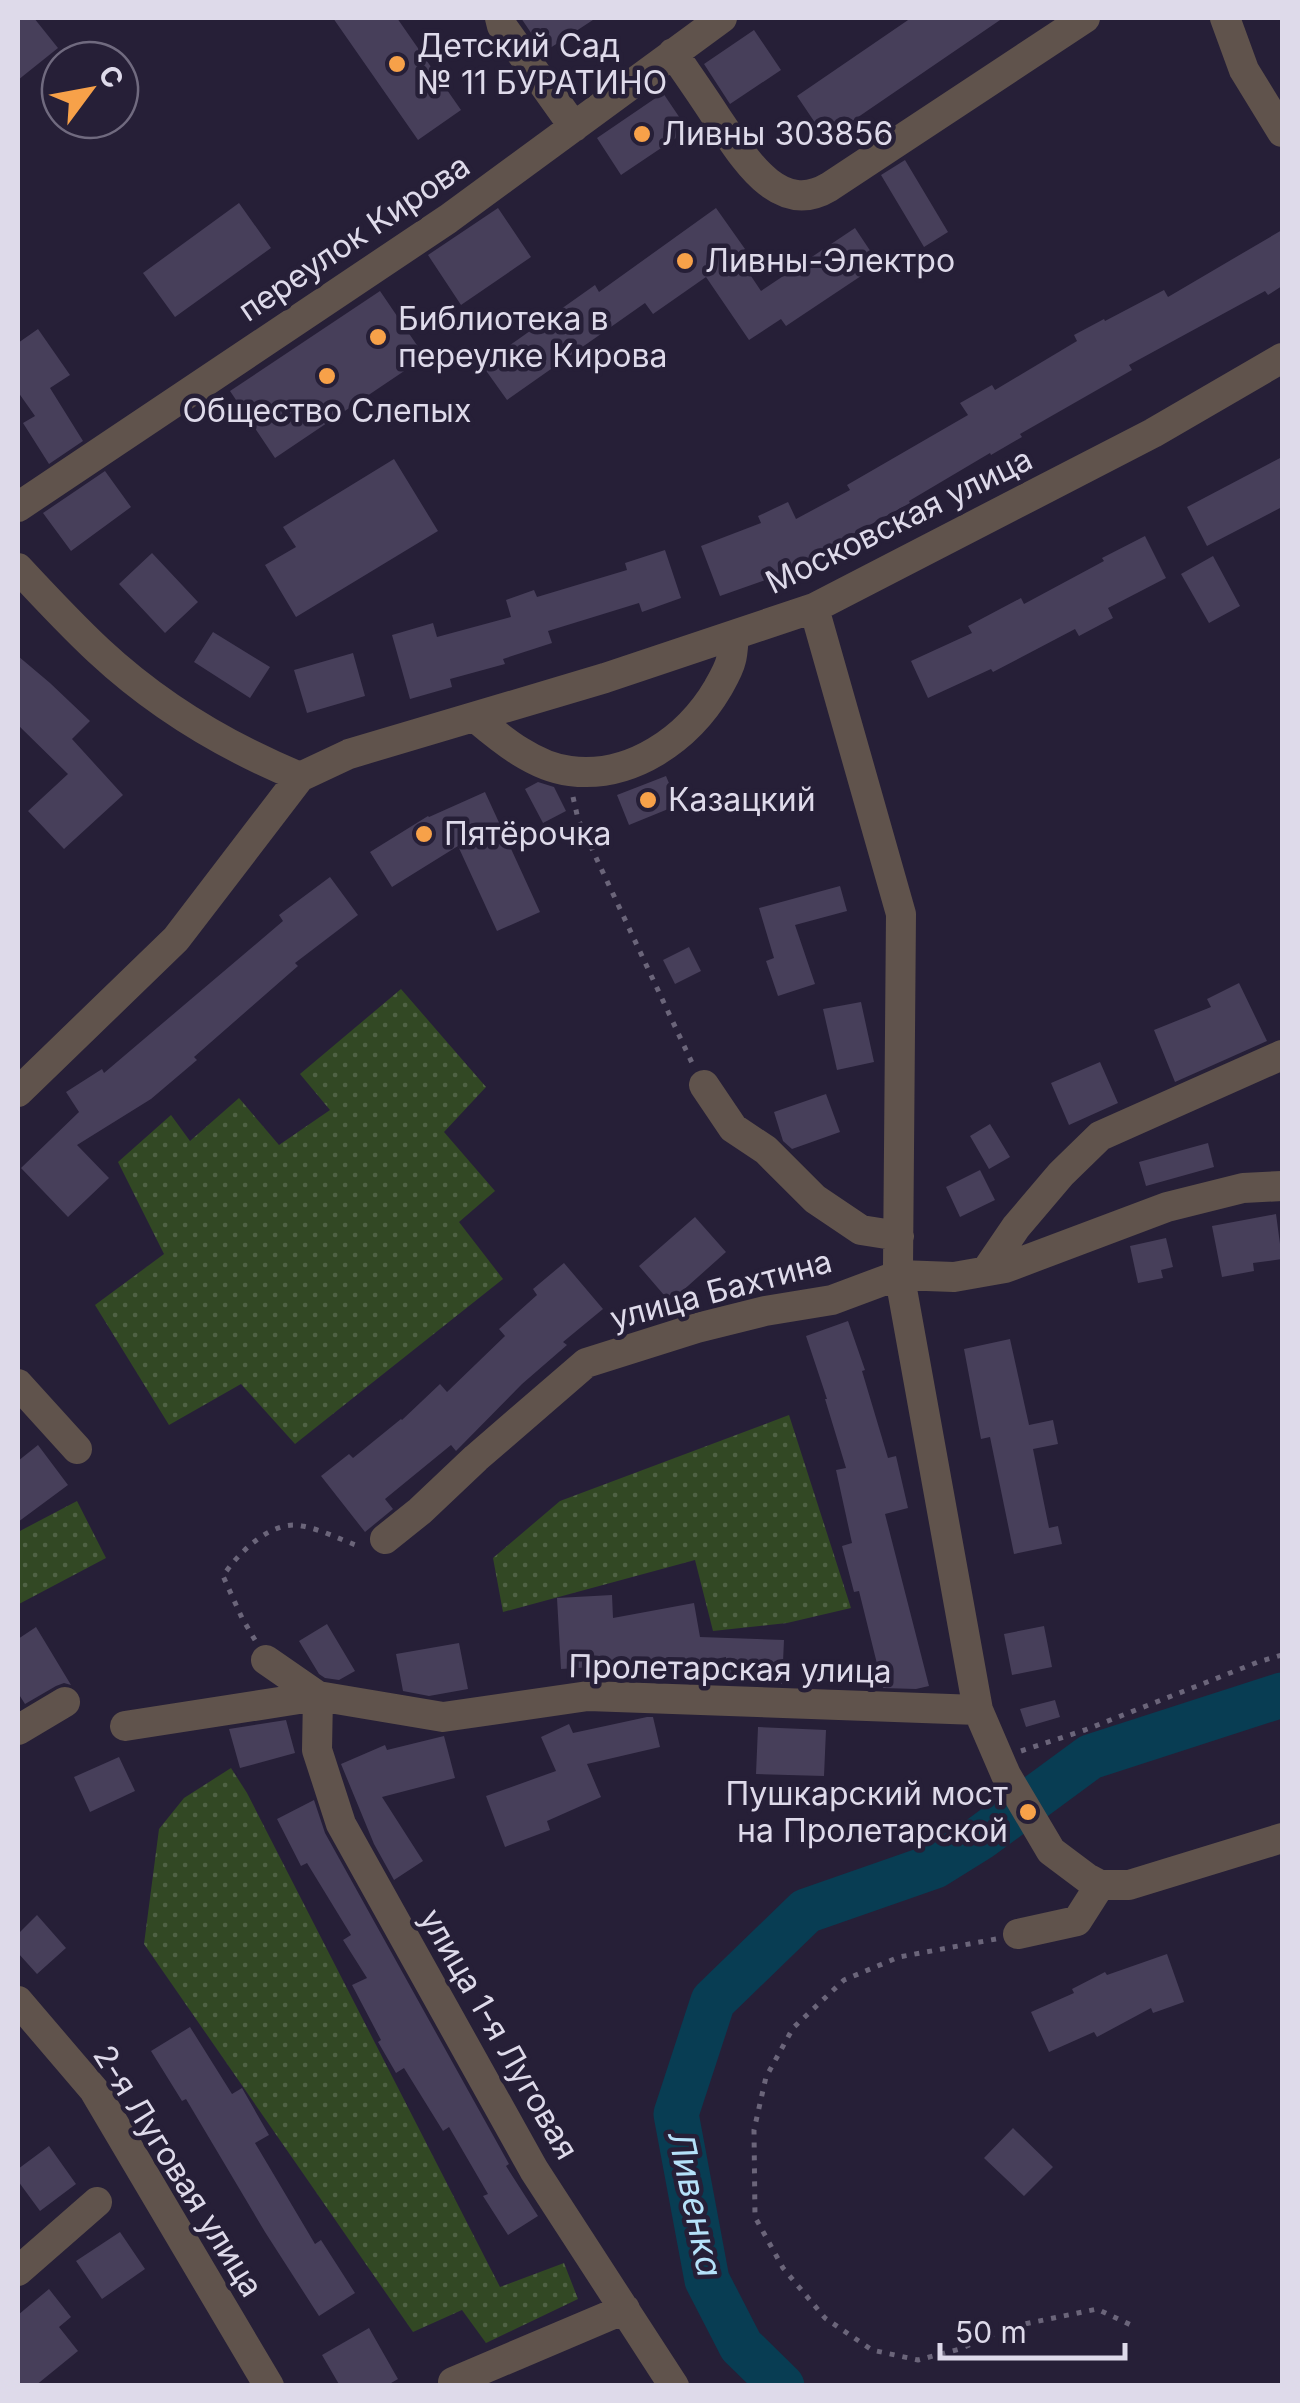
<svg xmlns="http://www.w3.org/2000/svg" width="1300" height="2403" font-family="Inter,sans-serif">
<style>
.grass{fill:url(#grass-dots)}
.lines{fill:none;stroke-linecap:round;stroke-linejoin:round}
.river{stroke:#083d53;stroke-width:45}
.building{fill:#473f5a}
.path{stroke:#6b657a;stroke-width:5;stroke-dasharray:5 8;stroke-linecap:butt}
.minor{stroke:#60534c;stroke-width:30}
.poi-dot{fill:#f7a149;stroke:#261f37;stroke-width:4}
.labels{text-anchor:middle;stroke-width:9;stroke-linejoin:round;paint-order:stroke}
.poi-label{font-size:32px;fill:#dedaea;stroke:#261f37;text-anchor:start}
.street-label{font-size:32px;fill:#dedaea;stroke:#261f37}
.water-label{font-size:35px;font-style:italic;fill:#b5e1f9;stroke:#261f37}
</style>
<defs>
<pattern id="grass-dots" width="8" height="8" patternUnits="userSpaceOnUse" patternTransform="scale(2.5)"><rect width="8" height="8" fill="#324824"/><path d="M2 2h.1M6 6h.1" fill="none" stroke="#4f6244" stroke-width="1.8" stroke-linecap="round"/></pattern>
</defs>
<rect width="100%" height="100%" fill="#261f37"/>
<path class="grass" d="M401,989L486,1087L444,1132L495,1191L459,1222L503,1279L295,1444L241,1384L169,1425L95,1305L164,1254L118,1162L171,1115L190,1141L239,1098L279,1145L330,1110L300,1074Z
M789,1415L851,1608L787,1623L713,1631L695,1560L503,1612L493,1558L560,1501Z
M77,1501L106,1558L19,1604L18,1532Z
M231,1768L247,1793L500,2287L564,2263L578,2299L486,2343L462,2310L413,2332L144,1944L159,1829L184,1798Z"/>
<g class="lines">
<path class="river" d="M782,2386L741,2346L707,2280L676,2114L713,2001L806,1911L935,1866L980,1838L1090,1757L1282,1695"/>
</g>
<path class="building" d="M18,18H34L58,48L18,80Z
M333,18H397L461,110L418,140Z
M521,18H596L544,52Z
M911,18H1003L826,139L797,96Z
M754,30L781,70L730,104L704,64Z
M663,93L688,130L621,175L597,138Z
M905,160L948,232L924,247L881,175Z
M239,203L271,248L175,317L143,273Z
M498,208L531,257L461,305L428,255Z
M716,208L745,249L737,255L761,291L855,228L879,264L786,326L781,319L749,340L706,277L653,314L645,303L507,400L482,365L595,285L599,292Z
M1282,230V286L1268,295L1265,291L1129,365L1132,370L1020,434L1022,437L991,455L990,453L909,501L910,503L813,556L815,559L785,573L720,596L701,546L761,523L758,516L788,502L796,519L850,490L847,485L968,415L960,403L992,385L995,390L1077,341L1074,335L1104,319L1105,321L1164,290L1168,297Z
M380,291L425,357L275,458L230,391Z
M38,329L70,375L50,388L83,441L49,464L23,423L35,416L18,392V343Z
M1282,457V507L1207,546L1187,507Z
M394,459L438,531L296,617L265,565L296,547L283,527Z
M105,471L131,507L71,551L43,513Z
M1145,536L1166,578L1108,608L1113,618L1079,636L1075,629L993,672L991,669L928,698L911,661L972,633L968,626L1021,598L1024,604L1104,561L1102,558Z
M665,550L681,598L642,612L639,603L548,631L552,643L503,659L505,664L450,679L452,687L410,699L392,635L433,623L437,637L511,617L506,600L534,590L537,597L627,570L625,563Z
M152,553L198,602L165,633L119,584Z
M1213,556L1240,606L1209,623L1181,574Z
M213,632L270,667L250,698L194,662Z
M353,653L365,696L307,713L294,670Z
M18,656L50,683L90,721L72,739L123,795L64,849L28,811L68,774L18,725Z
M666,776L678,805L629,825L617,795Z
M538,782L554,787L566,811L543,823L525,789Z
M485,792L540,912L497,931L458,846L392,887L370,852L428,816L429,817Z
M330,877L358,915L295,963L298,966L194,1057L197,1060L151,1099L77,1145L109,1178L68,1217L21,1168L79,1112L66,1092L102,1069L104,1073L283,921L279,915Z
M840,886L847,911L795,925L815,984L778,996L766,961L774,958L759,908Z
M689,947L701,971L675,984L663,960Z
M1239,983L1267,1041L1175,1082L1154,1030L1211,1007L1207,999Z
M861,1002L874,1062L837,1070L823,1009Z
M1100,1062L1118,1103L1069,1125L1051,1083Z
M826,1094L840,1132L792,1149L783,1141L774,1112Z
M990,1124L1010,1157L989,1169L970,1136Z
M1208,1143L1214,1167L1146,1186L1139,1162Z
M980,1170L995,1200L960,1217L946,1187Z
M1276,1214L1282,1259L1253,1263L1254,1271L1222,1277L1212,1226Z
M695,1217L726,1252L670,1302L639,1266Z
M1166,1238L1173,1267L1161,1270L1163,1278L1138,1283L1130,1246Z
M564,1263L603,1309L563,1342L567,1345L522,1384L456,1451L451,1445L385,1499L393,1509L365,1532L321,1476L349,1454L353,1458L401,1419L402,1420L440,1384L447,1392L505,1336L499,1329L537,1295L533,1289Z
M848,1321L865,1370L862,1371L888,1458L896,1456L908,1508L885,1514L929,1686L916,1689L883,1688L859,1591L854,1592L842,1546L852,1543L836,1470L846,1468L825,1399H827L806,1336Z
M1010,1339L1029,1425L1053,1420L1058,1444L1033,1449L1049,1528L1058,1526L1062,1544L1014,1554L990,1437L981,1439L964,1349Z
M38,1445L68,1485L18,1522V1461Z
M612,1595L613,1618L694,1603L700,1637L784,1640L782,1684L725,1682L726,1657L644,1672L643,1664L561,1669L557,1598Z
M327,1624L355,1671L339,1680L325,1678L319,1674L299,1641Z
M1044,1626L1052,1667L1012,1675L1004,1634Z
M36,1627L71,1685L64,1683L56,1686L25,1704L18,1693V1639Z
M459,1643L468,1689L429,1696L403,1691L396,1654Z
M1055,1700L1060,1717L1026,1727L1020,1709Z
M647,1717H653L660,1747L587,1764L601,1797L547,1821L550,1830L505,1847L486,1796L556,1771L541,1737L569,1724L573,1733Z
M286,1720L295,1753L240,1768L229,1729Z
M758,1727L826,1730L824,1776L756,1774Z
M444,1736L455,1778L382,1797L423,1861L394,1880L374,1844L341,1764L385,1745L387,1750Z
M119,1757L135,1791L90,1812L74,1777Z
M314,1800L325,1833L509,2164L506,2166L538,2216L508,2235L483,2196L488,2194L449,2127L443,2131L404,2068L396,2073L378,2042L381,2040L352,1985L367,1978L343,1940L351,1935L307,1863L301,1866L277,1819Z
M37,1915L66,1948L37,1974L18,1953V1934Z
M1167,1954L1184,2002L1153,2013L1151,2008L1097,2037L1094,2032L1049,2052L1031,2012L1074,1993L1072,1989L1105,1972L1107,1975Z
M190,2027L232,2094L242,2088L269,2135L255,2143L315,2244L321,2240L355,2293L319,2316L265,2232L186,2099L182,2101L151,2051Z
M1013,2128L1053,2167L1024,2196L984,2158Z
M49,2146L76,2184L40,2211L18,2181V2169Z
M120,2232L145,2269L102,2299L76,2261Z
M49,2289L71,2317L59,2327L78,2351L35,2386H18V2315Z
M369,2328L398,2379L386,2386H340L322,2355Z"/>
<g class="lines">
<path class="path" d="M573,797L578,819L693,1065
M255,1640L242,1618L223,1576C238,1553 272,1519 302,1526C320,1529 339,1539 356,1545L362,1544
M1021,1751L1085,1730L1258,1662L1282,1655
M996,1939L899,1957L844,1980L793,2028L766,2077L754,2130L755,2217L783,2268L825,2318L872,2350L918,2360L960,2349L1010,2327L1097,2309L1131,2325"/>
<path class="minor" d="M500,18L502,26L574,127
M1225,18L1244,70L1282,132
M673,53C688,75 703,96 717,118C742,154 777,218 829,187L1085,18
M18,507L448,219L722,18
M18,568C44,596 71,625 99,651C157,705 227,747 300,777
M814,608L901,914L898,1267L978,1710L1006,1775L1051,1851L1087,1878L1100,1885H1129L1282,1838
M476,718C502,740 535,767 570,771C631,779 688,739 718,688C723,679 729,669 731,660C733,653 733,644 734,636
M704,1085L733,1128L766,1150L815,1199L861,1230L899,1236
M18,1092L176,939L300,777L349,754L605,678L814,608L1153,433L1282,358
M986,1271L1016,1227L1061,1174L1100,1136L1282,1055
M18,1384L77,1449
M385,1539L420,1511L476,1458L586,1363L697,1328L765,1311L832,1300L899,1275L954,1277L1005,1268L1167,1207L1243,1188L1282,1186
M266,1660L318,1696
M318,1696L317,1750L341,1824L534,2170L674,2386
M125,1726L318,1696L443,1717L588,1696L978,1710
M18,1730L65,1702
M1018,1934L1077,1921L1100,1885
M18,2001L94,2090L269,2386
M18,2271L97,2202
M453,2382L625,2309"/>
</g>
<g class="poi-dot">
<circle cx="397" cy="64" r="10"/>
<circle cx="642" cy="134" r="10"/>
<circle cx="685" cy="261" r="10"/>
<circle cx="378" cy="337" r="10"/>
<circle cx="327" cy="376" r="10"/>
<circle cx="648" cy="800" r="10"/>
<circle cx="424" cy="834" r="10"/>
<circle cx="1028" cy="1812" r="10"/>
</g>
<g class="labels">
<g class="poi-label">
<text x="417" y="57">Детский Сад<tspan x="417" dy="37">№ 11 БУРАТИНО</tspan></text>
<text x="662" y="145">Ливны 303856</text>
<text x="705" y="272">Ливны-Электро</text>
<text x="398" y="330">Библиотека в<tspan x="398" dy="37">переулке Кирова</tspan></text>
<text x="327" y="422" text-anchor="middle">Общество Слепых</text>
<text x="668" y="811">Казацкий</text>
<text x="444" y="845">Пятёрочка</text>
<text x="1008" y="1805" text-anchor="end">Пушкарский мост<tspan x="1008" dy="37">на Пролетарской</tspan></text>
</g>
<g class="street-label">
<text transform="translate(354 238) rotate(-34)" y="11">переулок Кирова</text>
<text transform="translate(899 521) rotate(-26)" y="11">Московская улица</text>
<text transform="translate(721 1290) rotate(-15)" y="11">улица Бахтина</text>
<text transform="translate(730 1669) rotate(1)" y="11">Пролетарская улица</text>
<text transform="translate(499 2034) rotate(60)" y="11">улица 1-я Луговая</text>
<text transform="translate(178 2171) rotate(58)" y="11">2-я Луговая улица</text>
</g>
<g class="water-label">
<text transform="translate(695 2204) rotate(78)" y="12">Ливенка</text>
</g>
</g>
<rect width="1300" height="2403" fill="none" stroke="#dedaea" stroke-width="40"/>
<g transform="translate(90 90) rotate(58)"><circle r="48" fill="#261f37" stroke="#706a7f" stroke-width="2.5"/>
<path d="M0-8L18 38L0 25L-18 38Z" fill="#f7a149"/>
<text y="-15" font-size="28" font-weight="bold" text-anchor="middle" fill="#dedaea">С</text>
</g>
<path d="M940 2343v15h185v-15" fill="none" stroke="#dedaea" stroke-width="5"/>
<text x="955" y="2343" font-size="30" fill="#dedaea" stroke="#261f37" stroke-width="8" paint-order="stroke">50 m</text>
</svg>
